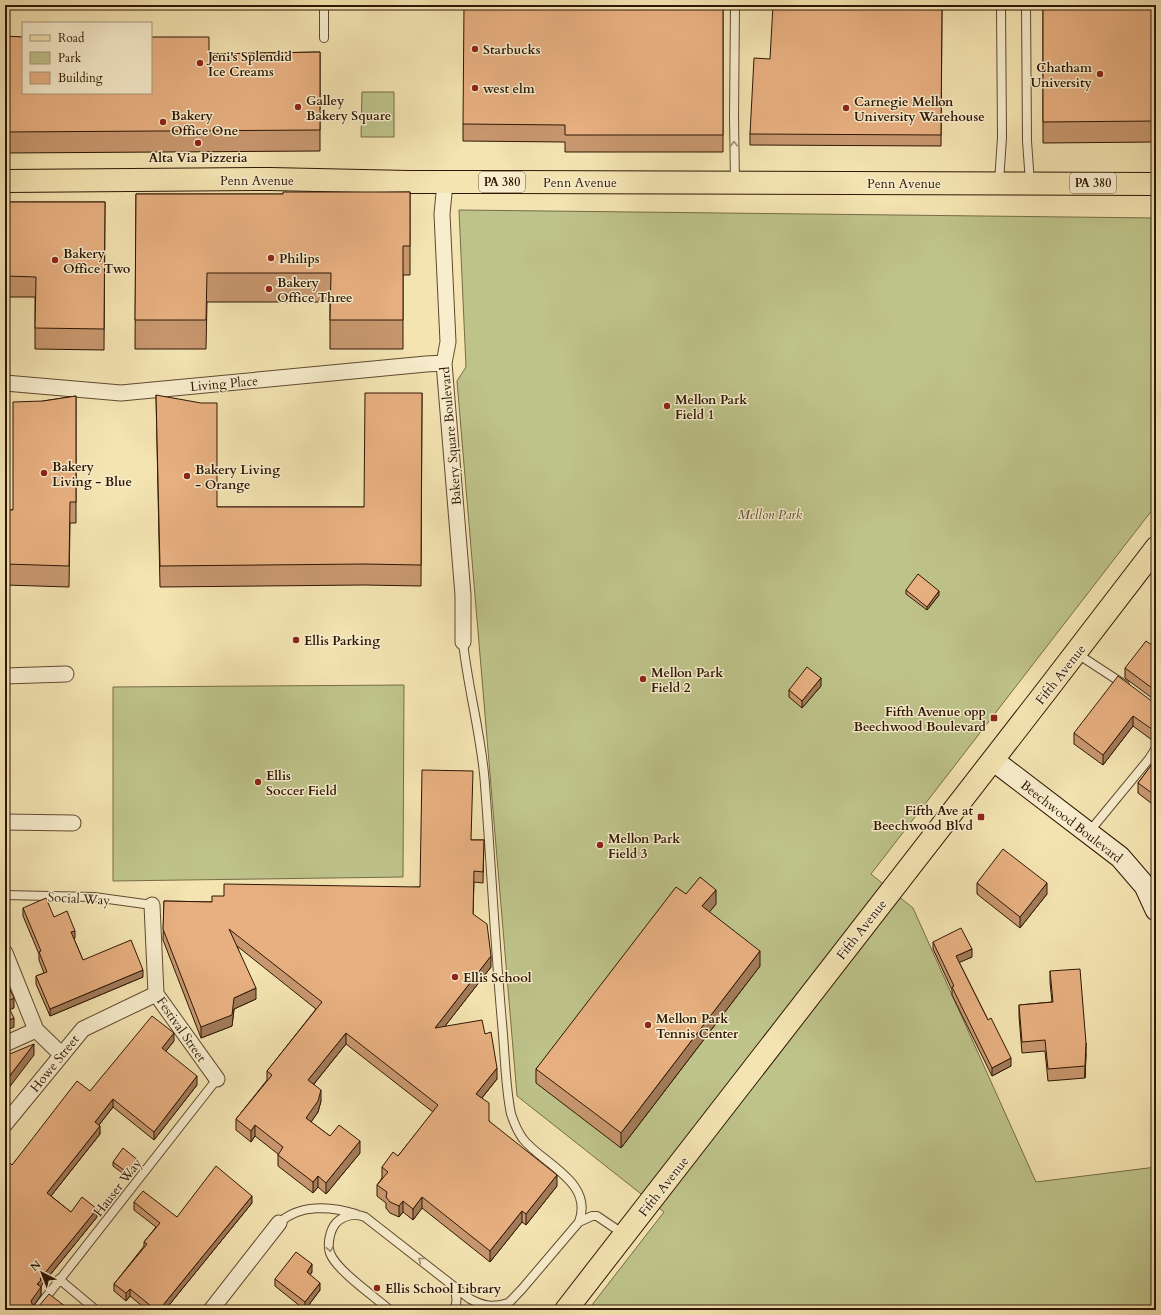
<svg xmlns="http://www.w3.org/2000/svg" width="1161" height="1315" font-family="Cardo,serif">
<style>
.green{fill:#bec38a;stroke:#766d47}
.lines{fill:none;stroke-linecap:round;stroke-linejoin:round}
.lane-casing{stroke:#604a30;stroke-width:10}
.street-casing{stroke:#604a30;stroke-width:17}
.secondary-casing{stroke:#2e1704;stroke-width:23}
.primary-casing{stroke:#2e1704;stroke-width:24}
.highway-casing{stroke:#2e1704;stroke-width:24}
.lane{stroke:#f8edcd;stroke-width:8}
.street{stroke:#f8edcd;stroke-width:15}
.secondary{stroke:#f8edcd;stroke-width:21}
.primary{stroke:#f4e4b2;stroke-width:22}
.highway{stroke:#f4e4b2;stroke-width:22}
.wall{fill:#c8976f;stroke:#2e1704}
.shaded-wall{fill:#a27b5a;stroke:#2e1704}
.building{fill:#e8b081;stroke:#2e1704}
.oneway{stroke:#9d8d73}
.poi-dot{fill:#8f2418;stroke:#f8edcd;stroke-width:1.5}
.labels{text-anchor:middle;stroke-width:3;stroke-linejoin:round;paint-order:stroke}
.shield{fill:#f8edcd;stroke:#6b5740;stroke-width:1}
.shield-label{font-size:12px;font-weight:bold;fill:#2e1704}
.poi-label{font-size:13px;font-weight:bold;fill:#2e1704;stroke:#f8edcd;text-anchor:start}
.street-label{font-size:13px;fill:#2e1704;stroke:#f8edcd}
.park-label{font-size:13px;font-style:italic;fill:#594b2c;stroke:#f8edcd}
</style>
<rect width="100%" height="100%" fill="#f4e4b2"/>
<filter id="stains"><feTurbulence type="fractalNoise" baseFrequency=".005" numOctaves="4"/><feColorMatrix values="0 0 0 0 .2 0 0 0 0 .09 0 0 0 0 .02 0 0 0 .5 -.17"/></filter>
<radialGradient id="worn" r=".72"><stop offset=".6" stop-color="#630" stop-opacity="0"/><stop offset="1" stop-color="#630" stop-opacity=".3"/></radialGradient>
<path class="green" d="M362,92H394V137H361Z
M459,210L1156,218V505L871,874L913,908L1036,1182L1156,1167V1310H588L664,1212L517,1096L457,381L466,367Z
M404,685L403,877L113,881V687Z"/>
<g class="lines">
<defs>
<path id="lane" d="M324,5V38
M1026,5L1027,141L1030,183
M735,182L734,118L735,5
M999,182L1002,138L1001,5
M463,642C468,690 482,737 485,785C491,864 495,944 502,1023C505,1053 505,1085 511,1114C514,1123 518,1132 523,1139C543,1164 594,1182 579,1222L522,1289L502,1310
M1076,653L1125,685
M1089,832L1149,759L1156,748
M5,895L94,897L152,905
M579,1222L592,1216H597L625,1235
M279,1223C299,1204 331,1206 356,1214
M59,1279L96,1310
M453,1286C457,1294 458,1302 454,1310
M36,1310L217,1079
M390,1310C375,1297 336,1270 330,1253C327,1244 330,1230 336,1223C344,1215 355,1213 365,1217L470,1299C484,1306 492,1308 508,1303"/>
<path id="street" d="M445,183L442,214L448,342L444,363L463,595V642
M5,383L121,393L426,364L444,363
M5,676L66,674
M5,822L73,823
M152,905L156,994L217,1079
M5,953L36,1030L61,1054
M5,1044L36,1030
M5,1124L83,1029L156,994
M211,1310L279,1223"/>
<path id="secondary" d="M993,760L1120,857L1145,886L1156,910"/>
<path id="primary" d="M5,181L270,179L409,182H479L1156,184"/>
<path id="highway" d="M566,1310L1047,690L1156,548"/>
</defs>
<use href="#lane" class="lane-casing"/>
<use href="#street" class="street-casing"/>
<use href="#secondary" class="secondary-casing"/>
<use href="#primary" class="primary-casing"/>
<use href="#highway" class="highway-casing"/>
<use href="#lane" class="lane"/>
<use href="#street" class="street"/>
<use href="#secondary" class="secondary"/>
<use href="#primary" class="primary"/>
<use href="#highway" class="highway"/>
</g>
<path class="wall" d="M723,5V152H565V142L463,141V124Z
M942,5L941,146L750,145V134L770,59Z
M1043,5H1156V142L1043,143Z
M5,36L209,54L320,52V151L5,153Z
M410,192V275H403V349H330V302H207L206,349H135L136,194H283Z
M5,202H105L104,350L35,349V297H5Z
M422,393L421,586L364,585L160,587L156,395L217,507H364Z
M76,396V523H70L69,587L5,585V510H13L43,401Z
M906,590L939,595L927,610L906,594Z
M1156,648V701L1125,678V668Z
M821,686L802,708L789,697V690Z
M1153,702L1156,703V743L1133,726L1103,765L1074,744V733Z
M1156,759V807L1138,793V783Z
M471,840H484L483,883L474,882L473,914L491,967L445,1026L485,1034L497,1079L482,1098L489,1121L557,1186L526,1225L522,1222L490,1262L422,1208L413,1220L403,1212L399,1217L390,1213L386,1208V1203L377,1196V1185L382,1178V1167L398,1156L433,1112L346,1044L314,1084L321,1101L318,1112L311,1122L330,1136L360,1153L326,1194L318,1187L313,1193L278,1166V1154L255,1136L251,1142L236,1130V1119L267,1080V1071L316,1009L237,946L256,999L234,1009L232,1026L201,1038L163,940L164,901L212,902L224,896L420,887Z
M977,883L1047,894L1020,928L977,894Z
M686,894L716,904L709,912L760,966L621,1148L536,1083V1069Z
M23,908L54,917L75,938L74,939L83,960L143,977L50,1016L36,984V976L44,973L39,960V954L23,916Z
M933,942L972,957L959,962L1011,1066L992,1076L952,995V990L933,949Z
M1050,971L1086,1054L1085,1078L1048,1081L1045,1051L1022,1053L1019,1016V1005L1052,1002L1050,982Z
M174,1041L166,1051L197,1085L154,1140L113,1107L99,1125L100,1134L51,1196L71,1212L97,1217L41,1286V1295L33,1306L70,1310H5V1168L12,1165L90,1091Z
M113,1162L139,1165L129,1178L113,1166Z
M134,1202L177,1217L252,1203L165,1310H147L130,1296L126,1301L114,1291V1284L144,1246V1242L156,1227L134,1210Z
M312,1272L310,1275L320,1290L305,1310L275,1286V1279Z"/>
<path class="shaded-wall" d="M939,591V595L927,610V607Z
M821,678V686L802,708V701Z
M1133,716V726L1103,765V755Z
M1047,883V894L1020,928V917Z
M716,890V904L702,921V906Z
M75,931V938L71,940V932Z
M972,949V957L956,964V956Z
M760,951V966L621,1148V1133Z
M491,956V967L435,1039V1028Z
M143,970V977L50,1016V1009Z
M256,988V999L234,1009L232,1026L201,1038V1027L234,998Z
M14,998V1008L6,1011V1002Z
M14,1018V1027L5,1031V1022Z
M174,1033V1041L162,1056V1048Z
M346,1033V1044L308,1091V1080Z
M1086,1043V1054L1085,1078V1066Z
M34,1044V1055L5,1093V1082Z
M1011,1058V1066L992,1076V1068Z
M497,1068V1079L476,1105V1094Z
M197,1076V1085L154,1140V1132Z
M321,1090V1101L318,1112L306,1129V1118Z
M113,1099V1107L95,1130V1122Z
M255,1125V1136L251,1142V1131Z
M100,1126V1134L47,1201V1193Z
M360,1141V1153L326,1194V1183Z
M139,1161V1165L129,1178V1174Z
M557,1175V1186L526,1225V1214Z
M318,1176V1187L313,1193V1182Z
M252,1196V1203L165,1310H159Z
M422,1197V1208L413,1220V1209Z
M403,1201V1212L399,1217V1206Z
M97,1209V1217L41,1286V1295L31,1310V1301L40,1279Z
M522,1211V1222L490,1262V1251Z
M312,1264V1272L307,1279V1272Z
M320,1283V1290L305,1310V1302Z
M130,1289V1296L126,1301V1293Z"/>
<path class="building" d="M464,5H723V135H565V125L463,124Z
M773,5H942L941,135L750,134L754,58L770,59Z
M1043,5H1156V121L1043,122Z
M5,36L23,37V93H151V37H209V54L320,52V130L5,132Z
M283,192H410V246H403V320H330L331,273H207L206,320H135L136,194H283Z
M5,202H105L104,329L35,328L36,277L5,276Z
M365,393H422L421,565L364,564L160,566L156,395L201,403H217V507H364Z
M76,396V502H70L69,566L5,564V510H13V402L43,401Z
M918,574L939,591L927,607L906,590Z
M1146,641L1156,648V691L1125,668Z
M807,667L821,678L802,701L789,690Z
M1118,676L1153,702L1156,703V732L1133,716L1103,755L1074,733Z
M1156,759V796L1138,783Z
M422,770L473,771L471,840H484L483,872L474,871L473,914L487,924L491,956L435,1028L482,1020L485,1034L491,1032L497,1068L476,1094L489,1103V1121L557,1175L526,1214L522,1211L490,1251L422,1197L413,1209L403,1201L399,1206L390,1202L386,1197L387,1192L377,1185L388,1172L382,1167L393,1152L398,1156L438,1105L346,1033L308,1080L321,1090L318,1101L306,1118L330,1136L339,1125L360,1141L326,1183L318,1176L313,1182L278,1155L283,1147L255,1125L251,1131L236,1119L272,1075L267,1071L322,1002L229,929L256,988L234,998L232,1015L201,1027L163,929L164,901L212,902V896H224V884L420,887Z
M1003,849L1047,883L1020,917L977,883Z
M700,877L716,890L702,906L760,951L621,1133L536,1069L676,887L686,894Z
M46,898L54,917L67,911L75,931L71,932L83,960L131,940L143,970L50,1009L36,976L47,972L39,952L41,951L23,908Z
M961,928L972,949L956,956L988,1020L991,1018L1011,1058L992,1068L952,987L954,986L933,942Z
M1080,969L1086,1043L1085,1066L1048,1069L1045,1040L1022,1042L1019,1005L1053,1002L1050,971Z
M5,980L14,998L6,1002L14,1018L5,1022Z
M152,1016L174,1033L162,1048L197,1076L154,1132L113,1099L95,1122L100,1126L47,1193L71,1212L82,1197L97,1209L40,1279L41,1280L37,1284L41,1287L31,1301L33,1306L38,1307L49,1294L70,1310H12L5,1304V1168L10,1163L12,1165L77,1081L90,1091Z
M34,1044L5,1082V1056Z
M123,1148L139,1161L129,1174L113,1162Z
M216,1166L252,1196L159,1310H156L130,1289L126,1293L114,1284L147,1244L144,1242L160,1223L134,1202L143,1191L177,1217Z
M296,1252L312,1264L307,1272L320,1283L305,1302L275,1279Z
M256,1305L262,1310H253Z"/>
<defs><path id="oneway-chevron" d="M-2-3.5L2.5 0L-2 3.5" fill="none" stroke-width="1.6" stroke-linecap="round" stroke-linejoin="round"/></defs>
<g class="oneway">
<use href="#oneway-chevron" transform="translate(734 144) rotate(-91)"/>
<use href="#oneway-chevron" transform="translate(330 1249) rotate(80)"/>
<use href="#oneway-chevron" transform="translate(421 1260) rotate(-142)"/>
</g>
<g class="poi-dot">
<circle cx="475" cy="49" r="4"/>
<circle cx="200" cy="63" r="4"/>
<circle cx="1100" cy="74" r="4"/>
<circle cx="475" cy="88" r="4"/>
<circle cx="298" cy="107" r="4"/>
<circle cx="846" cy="108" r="4"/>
<circle cx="163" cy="122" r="4"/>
<circle cx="198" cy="143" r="4"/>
<circle cx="271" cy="258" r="4"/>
<circle cx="55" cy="260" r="4"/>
<circle cx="269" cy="289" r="4"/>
<circle cx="667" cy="406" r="4"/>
<circle cx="44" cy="473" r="4"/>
<circle cx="187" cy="476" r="4"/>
<circle cx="296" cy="640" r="4"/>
<circle cx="643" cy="679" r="4"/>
<rect x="990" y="714" width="8" height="8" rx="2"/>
<circle cx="258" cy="782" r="4"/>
<rect x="977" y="813" width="8" height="8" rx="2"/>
<circle cx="600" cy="845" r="4"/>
<circle cx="455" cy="977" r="4"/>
<circle cx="648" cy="1025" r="4"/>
<circle cx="377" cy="1288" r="4"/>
</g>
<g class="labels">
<g class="shield">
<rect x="479" y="172" width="46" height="20" rx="3"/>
<rect x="1070" y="173" width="46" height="20" rx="3"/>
</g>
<g class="shield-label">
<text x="502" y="186">PA 380</text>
<text x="1093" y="187">PA 380</text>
</g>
<g class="poi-label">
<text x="483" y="54">Starbucks</text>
<text x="208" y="61">Jeni's Splendid<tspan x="208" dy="15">Ice Creams</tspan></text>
<text x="1092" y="72" text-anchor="end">Chatham<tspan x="1092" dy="15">University</tspan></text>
<text x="483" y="93">west elm</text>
<text x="306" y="105">Galley<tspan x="306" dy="15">Bakery Square</tspan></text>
<text x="854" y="106">Carnegie Mellon<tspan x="854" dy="15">University Warehouse</tspan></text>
<text x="171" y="120">Bakery<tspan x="171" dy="15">Office One</tspan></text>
<text x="198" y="162" text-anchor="middle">Alta Via Pizzeria</text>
<text x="63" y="258">Bakery<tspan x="63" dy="15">Office Two</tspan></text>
<text x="279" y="263">Philips</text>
<text x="277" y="287">Bakery<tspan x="277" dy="15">Office Three</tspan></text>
<text x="675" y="404">Mellon Park<tspan x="675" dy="15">Field 1</tspan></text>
<text x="52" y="471">Bakery<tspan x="52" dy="15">Living - Blue</tspan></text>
<text x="195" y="474">Bakery Living<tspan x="195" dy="15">- Orange</tspan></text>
<text x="304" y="645">Ellis Parking</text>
<text x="651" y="677">Mellon Park<tspan x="651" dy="15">Field 2</tspan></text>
<text x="986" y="716" text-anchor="end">Fifth Avenue opp<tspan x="986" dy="15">Beechwood Boulevard</tspan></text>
<text x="266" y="780">Ellis<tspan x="266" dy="15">Soccer Field</tspan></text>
<text x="973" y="815" text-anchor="end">Fifth Ave at<tspan x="973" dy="15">Beechwood Blvd</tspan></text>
<text x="608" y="843">Mellon Park<tspan x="608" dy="15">Field 3</tspan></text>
<text x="463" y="982">Ellis School</text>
<text x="656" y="1023">Mellon Park<tspan x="656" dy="15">Tennis Center</tspan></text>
<text x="385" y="1293">Ellis School Library</text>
</g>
<g class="street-label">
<text x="257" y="185">Penn Avenue</text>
<text x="580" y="187">Penn Avenue</text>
<text x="904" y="188">Penn Avenue</text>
<text transform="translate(224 383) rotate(-5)" y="5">Living Place</text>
<text transform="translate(450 436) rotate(-95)" y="5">Bakery Square Boulevard</text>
<text transform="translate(1060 674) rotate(-52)" y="5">Fifth Avenue</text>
<text transform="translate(1072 821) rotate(38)" y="5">Beechwood Boulevard</text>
<text transform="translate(79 898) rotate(3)" y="5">Social Way</text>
<text transform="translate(861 929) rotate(-52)" y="5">Fifth Avenue</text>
<text transform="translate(182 1029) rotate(55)" y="5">Festival Street</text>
<text transform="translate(54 1063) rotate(-51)" y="5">Howe Street</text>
<text transform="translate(663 1186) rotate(-52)" y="5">Fifth Avenue</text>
<text transform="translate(117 1187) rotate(-52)" y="5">Hauser Way</text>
</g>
<g class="park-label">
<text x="770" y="519">Mellon Park</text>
</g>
</g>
<rect width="1161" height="1315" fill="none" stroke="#f4e4b2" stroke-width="20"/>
<rect x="6" y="6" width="1149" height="1303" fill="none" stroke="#2e1704" stroke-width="2"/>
<rect x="10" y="10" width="1141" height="1295" fill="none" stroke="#2e1704"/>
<rect x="22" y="22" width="130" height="72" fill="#f8edcd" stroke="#a7977d"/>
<rect x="30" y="35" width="20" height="6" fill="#f4e4b2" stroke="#a7977d"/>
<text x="58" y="42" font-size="12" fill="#2e1704">Road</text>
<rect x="30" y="52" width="20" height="12" fill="#bec38a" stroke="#a7977d"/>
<text x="58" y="62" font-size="12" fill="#2e1704">Park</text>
<rect x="30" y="72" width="20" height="12" fill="#e8b081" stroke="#a7977d"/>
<text x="58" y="82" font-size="12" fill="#2e1704">Building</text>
<g transform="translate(42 1273) rotate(318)" stroke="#f8edcd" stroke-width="3" paint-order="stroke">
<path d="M0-3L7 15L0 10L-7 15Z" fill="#2e1704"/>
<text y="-6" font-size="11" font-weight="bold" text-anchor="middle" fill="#2e1704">N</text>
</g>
<rect width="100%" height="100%" filter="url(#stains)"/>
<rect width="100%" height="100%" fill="url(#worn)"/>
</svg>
